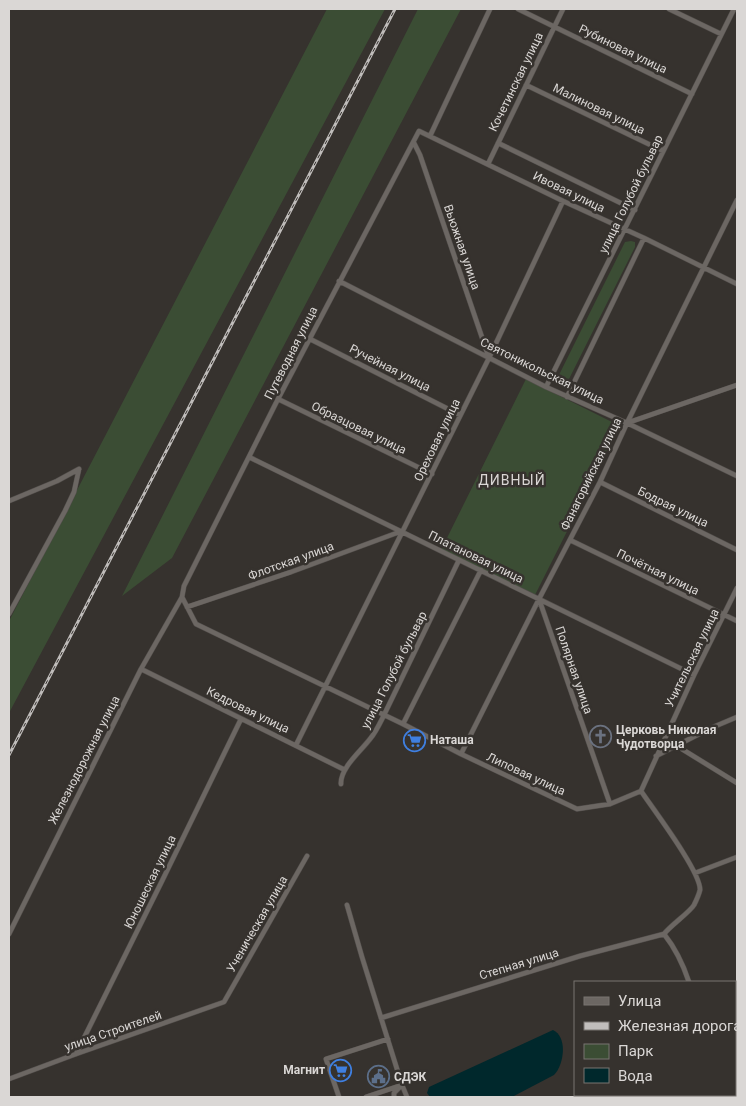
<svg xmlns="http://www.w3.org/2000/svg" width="746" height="1106" font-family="Roboto,sans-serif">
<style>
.green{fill:#3b4d34}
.water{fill:#00282c}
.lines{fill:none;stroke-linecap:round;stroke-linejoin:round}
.street-casing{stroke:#524e4b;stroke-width:5.5}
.street{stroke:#6c6763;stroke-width:4.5}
.rail-casing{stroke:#c0bdbb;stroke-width:3}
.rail{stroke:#36322e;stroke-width:1;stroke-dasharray:4;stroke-linecap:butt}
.labels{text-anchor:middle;stroke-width:5;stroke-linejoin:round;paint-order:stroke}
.street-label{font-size:12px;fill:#dad7d5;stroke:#36322e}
.poi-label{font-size:12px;font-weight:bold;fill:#dad7d5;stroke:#36322e;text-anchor:start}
.neighbourhood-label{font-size:14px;letter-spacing:1px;fill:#dad7d5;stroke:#36322e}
</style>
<rect width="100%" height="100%" fill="#36322e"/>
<path class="green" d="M327,9H385L9,713V621Z
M418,9H461L172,558L122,596Z
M631,241L635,242V247L566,385L562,387L555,383L625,242Z
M526,379L620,426L535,595L441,550Z"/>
<path class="water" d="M553,1030C568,1037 564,1065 554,1075L512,1097H430L427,1093L429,1087Z"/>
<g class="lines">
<defs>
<path id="street" d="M518,9L692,94
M669,9L721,34
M526,85L663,151
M430,136L490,9
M414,143L420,155L489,358
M498,143L635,210
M488,164L563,9
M339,281L546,387L627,423L737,476
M310,339L460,415
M546,387L734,9
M567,397L644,238
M278,399L432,474
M627,423L737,385
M249,457L694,675
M600,482L737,550
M9,501L57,481L79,469
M570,540L737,621
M539,599L610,804
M187,607L291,572L402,531
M9,614L65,511L74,492L79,469
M141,669L345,770
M403,724L481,570
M296,745L489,358L563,201
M677,746L737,783
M461,754L539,599L600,482L627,423L737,200
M656,756L711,728L737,717
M341,784C340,768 361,751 370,739C376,732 380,723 384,715L459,560
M641,791L610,804L577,809L461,754L403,724L196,624L182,597L184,586L278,399L419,131L563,201L644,238L737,284
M641,791L694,675L737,588
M641,791C653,809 701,872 700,890C699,894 696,901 694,905C690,912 671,925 664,934
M695,873L737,857
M347,905L362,957L402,1085L394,1093V1097
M9,934L141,669L182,597
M664,934C676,949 683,964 689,982
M381,1018L580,956L664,934
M76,1054L162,881L241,719
M9,1079L76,1054L224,1002L307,856
M726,1095V1097
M339,1097L326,1059L388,1039
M366,1097L402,1085L407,1097"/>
</defs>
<use href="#street" class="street-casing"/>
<use href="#street" class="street"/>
<defs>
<path id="rail" d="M9,755L395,9"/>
</defs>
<use href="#rail" class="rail-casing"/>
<use href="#rail" class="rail"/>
</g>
<defs>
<symbol id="church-ring" viewBox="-11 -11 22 22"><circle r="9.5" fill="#36322e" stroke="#6b7280" stroke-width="1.5"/><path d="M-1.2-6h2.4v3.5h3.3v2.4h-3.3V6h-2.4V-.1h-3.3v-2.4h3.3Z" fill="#6b7280"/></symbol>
<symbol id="supermarket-ring" viewBox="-11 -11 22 22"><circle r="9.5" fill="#36322e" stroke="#3f7fe0" stroke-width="1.5"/><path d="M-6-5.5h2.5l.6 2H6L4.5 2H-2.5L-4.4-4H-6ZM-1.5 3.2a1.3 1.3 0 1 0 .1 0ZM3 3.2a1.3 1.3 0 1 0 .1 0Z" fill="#3f7fe0"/></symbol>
<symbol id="civic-ring" viewBox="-11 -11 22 22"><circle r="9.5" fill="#36322e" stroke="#5c6f8a" stroke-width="1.5"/><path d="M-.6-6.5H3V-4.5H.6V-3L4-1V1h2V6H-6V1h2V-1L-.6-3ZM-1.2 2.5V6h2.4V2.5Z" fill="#5c6f8a"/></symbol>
</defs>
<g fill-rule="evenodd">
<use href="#church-ring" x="588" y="724" width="25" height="25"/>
<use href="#supermarket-ring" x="402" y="728" width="25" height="25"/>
<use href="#supermarket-ring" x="328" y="1058" width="25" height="25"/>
<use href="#civic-ring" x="366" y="1064" width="25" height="25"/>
</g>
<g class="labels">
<g class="street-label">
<text transform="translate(623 49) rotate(26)" y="4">Рубиновая улица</text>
<text transform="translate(516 82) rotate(-64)" y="4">Кочетинская улица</text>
<text transform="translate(599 109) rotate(26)" y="4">Малиновая улица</text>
<text transform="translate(569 192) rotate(26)" y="4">Ивовая улица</text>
<text transform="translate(631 194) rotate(-64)" y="4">улица Голубой бульвар</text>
<text transform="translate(462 247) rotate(71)" y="4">Вьюжная улица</text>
<text transform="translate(291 353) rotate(-63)" y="4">Путеводная улица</text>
<text transform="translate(390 368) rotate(27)" y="4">Ручейная улица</text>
<text transform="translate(542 371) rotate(26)" y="4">Святоникольская улица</text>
<text transform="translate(359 428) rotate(26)" y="4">Образцовая улица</text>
<text transform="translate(437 440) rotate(-64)" y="4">Ореховая улица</text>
<text transform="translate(591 474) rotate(-64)" y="4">Фанагорийская улица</text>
<text transform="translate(673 507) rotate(26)" y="4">Бодрая улица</text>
<text transform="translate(476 557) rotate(26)" y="4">Платановая улица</text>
<text transform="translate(291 561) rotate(-20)" y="4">Флотская улица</text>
<text transform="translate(658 572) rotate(26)" y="4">Почётная улица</text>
<text transform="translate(692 658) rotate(-64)" y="4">Учительская улица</text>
<text transform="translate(394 670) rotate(-63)" y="4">улица Голубой бульвар</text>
<text transform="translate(574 670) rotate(71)" y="4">Полярная улица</text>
<text transform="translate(248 710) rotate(26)" y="4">Кедровая улица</text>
<text transform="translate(84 760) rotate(-63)" y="4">Железнодорожная улица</text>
<text transform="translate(526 774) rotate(25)" y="4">Липовая улица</text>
<text transform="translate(150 882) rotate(-64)" y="4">Юношеская улица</text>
<text transform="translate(257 924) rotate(-60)" y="4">Ученическая улица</text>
<text transform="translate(519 964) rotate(-17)" y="4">Степная улица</text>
<text transform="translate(113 1031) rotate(-19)" y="4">улица Строителей</text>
</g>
<g class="poi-label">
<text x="616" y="734">Церковь Николая<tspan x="616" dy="14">Чудотворца</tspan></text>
<text x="430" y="744">Наташа</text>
<text x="325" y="1074" text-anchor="end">Магнит</text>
<text x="394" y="1081">СДЭК</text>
</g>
<g class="neighbourhood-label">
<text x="512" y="485">ДИВНЫЙ</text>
</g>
</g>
<rect width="746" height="1106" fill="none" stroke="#dad7d5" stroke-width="20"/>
<rect x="574" y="981" width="162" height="115" fill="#36322e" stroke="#787471"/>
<rect x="584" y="997" width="25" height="8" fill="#6c6763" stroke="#787471"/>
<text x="618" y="1006" font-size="15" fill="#dad7d5">Улица</text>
<rect x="584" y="1022" width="25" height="8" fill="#c0bdbb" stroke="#787471"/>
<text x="618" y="1031" font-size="15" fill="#dad7d5">Железная дорога</text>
<rect x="584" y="1044" width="25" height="15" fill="#3b4d34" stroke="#787471"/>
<text x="618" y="1056" font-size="15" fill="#dad7d5">Парк</text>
<rect x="584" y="1068" width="25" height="15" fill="#00282c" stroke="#787471"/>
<text x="618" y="1081" font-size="15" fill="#dad7d5">Вода</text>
</svg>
